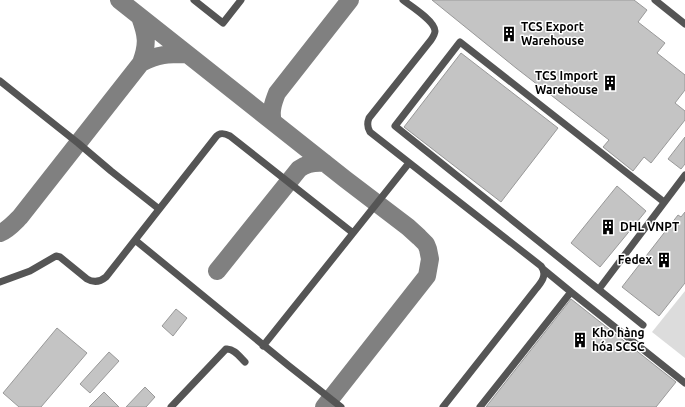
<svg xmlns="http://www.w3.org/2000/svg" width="685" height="407" font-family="Ubuntu,sans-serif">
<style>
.green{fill:#dcdcdc}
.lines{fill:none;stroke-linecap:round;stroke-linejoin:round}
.taxiway{stroke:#808080;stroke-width:18}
.building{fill:#c4c4c4;stroke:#999}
.minor{stroke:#555;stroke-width:7}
.labels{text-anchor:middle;stroke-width:3;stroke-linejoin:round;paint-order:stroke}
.poi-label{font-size:12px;font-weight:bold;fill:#000;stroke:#fff;text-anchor:start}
</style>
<rect width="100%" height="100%" fill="#fff"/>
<path class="green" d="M685,291V358L652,332Z"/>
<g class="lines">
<path class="taxiway" d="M119,0L345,179L408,227L419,237L426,244L428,249L430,259L427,276L324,407
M141,63C158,54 168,54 187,54
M273,122C270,112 273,103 277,93L350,0
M0,233C8,230 14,223 20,217L141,63C148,44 147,36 140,17
M217,271L299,169C307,163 315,162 325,163"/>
</g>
<path class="building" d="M432,0H634L647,10L638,22L665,43L657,53L685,75V90L675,103L685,111V120L651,163L644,157L633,171L603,147L609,140L516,68Z
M461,53L558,128L501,202L404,127Z
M685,137V164L681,169L668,159Z
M617,186L646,211L600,267L571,243Z
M685,212V283L659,316L622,287L678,215L681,217Z
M571,299L676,382L656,407H486Z
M176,309L187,318L173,336L162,326Z
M57,328L87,353L41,407H19L3,393Z
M109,352L119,361L90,393L80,384Z
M145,387L155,397L146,407H126Z
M104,392L119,407H89Z"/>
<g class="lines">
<path class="minor" d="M194,0L223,23L241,0
M403,0C411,6 435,21 435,31C435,34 433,37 431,40L369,118C367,123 367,127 370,132L541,266C548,275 541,283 535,290L443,407
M655,0L685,24
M0,81L78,143L111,171L159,209
M135,240L215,138C219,132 224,133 230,136L353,233
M543,269L571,292
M0,282L30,271L56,256L60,257L87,279C94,283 100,282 106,277L135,240L289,366L341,407
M599,289L685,175
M643,325L395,126L460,42L664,202
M263,346L409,163
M171,407L226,349C234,348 240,357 245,362
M480,407L571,292L685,383"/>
</g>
<defs>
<symbol id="building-bare" viewBox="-9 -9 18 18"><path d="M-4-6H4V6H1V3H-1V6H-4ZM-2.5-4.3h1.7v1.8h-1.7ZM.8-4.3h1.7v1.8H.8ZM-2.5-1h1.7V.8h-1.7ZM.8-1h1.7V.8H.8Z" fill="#000" stroke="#fff" stroke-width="2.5" paint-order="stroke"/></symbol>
</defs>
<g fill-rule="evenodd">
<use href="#building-bare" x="498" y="23" width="22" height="22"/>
<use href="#building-bare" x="599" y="72" width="22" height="22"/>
<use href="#building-bare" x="597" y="216" width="22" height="22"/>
<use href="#building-bare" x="653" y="249" width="22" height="22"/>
<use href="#building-bare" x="569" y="329" width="22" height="22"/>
</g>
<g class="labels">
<g class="poi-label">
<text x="521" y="31">TCS Export<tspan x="521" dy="14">Warehouse</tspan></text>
<text x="598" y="80" text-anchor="end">TCS Import<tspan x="598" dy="14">Warehouse</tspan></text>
<text x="620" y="231">DHL VNPT</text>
<text x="652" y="264" text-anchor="end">Fedex</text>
<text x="592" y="337">Kho hàng<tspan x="592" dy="14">hóa SCSC</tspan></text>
</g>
</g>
</svg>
